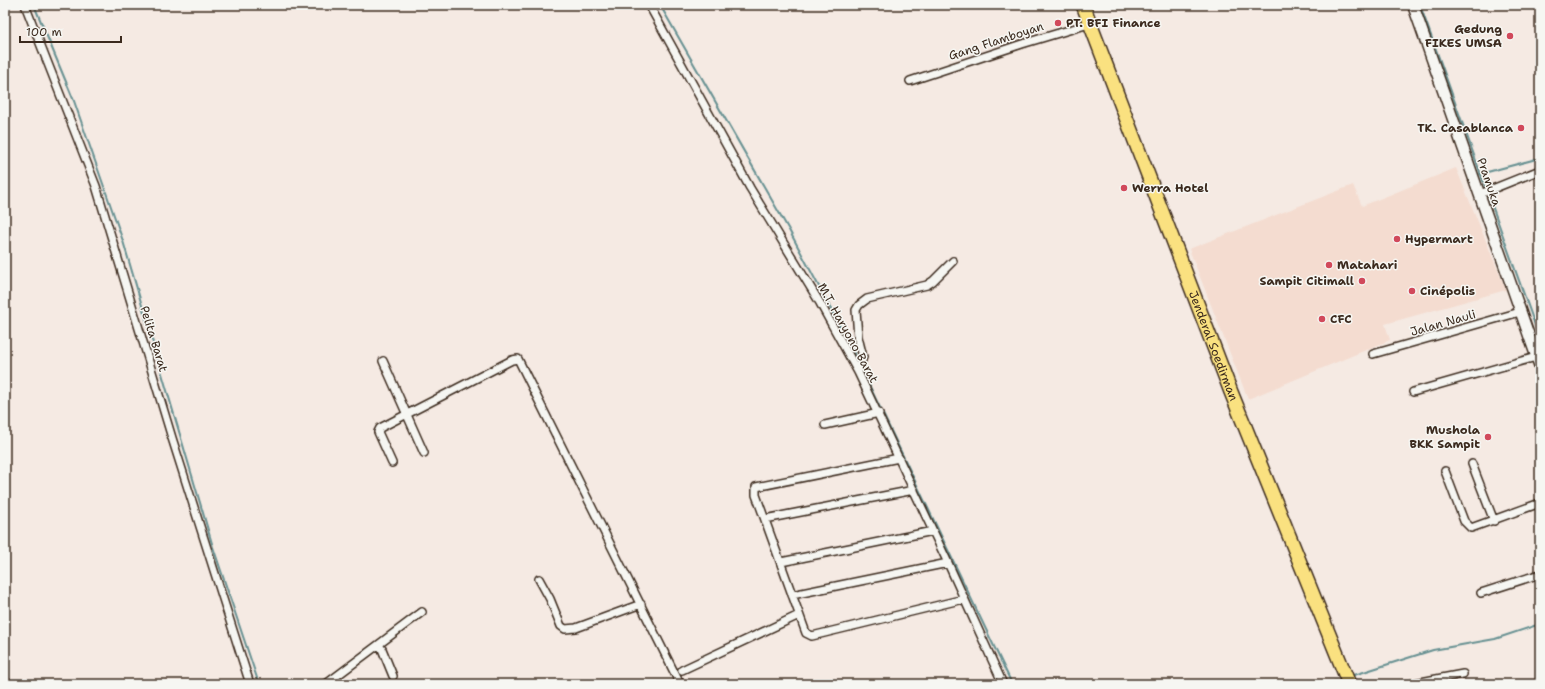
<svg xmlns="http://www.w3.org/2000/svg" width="1545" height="689" font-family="'Shantell Sans',sans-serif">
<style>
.built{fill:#f4dcd0}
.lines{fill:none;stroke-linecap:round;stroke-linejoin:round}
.stream{stroke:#679192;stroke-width:2}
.street-casing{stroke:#3b2a1e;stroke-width:10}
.secondary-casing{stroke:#3b2a1e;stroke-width:13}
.highway-casing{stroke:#3b2a1e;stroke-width:16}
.street{stroke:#f6f6f2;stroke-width:7}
.secondary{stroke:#f6f6f2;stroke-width:10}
.highway{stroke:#fae180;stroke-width:13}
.poi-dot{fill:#d1495b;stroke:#f6f6f2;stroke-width:1.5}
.labels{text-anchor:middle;stroke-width:3;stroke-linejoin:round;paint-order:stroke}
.poi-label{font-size:12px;font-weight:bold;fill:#3b2a1e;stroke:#f6f6f2;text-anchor:start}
.street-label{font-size:12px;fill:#3b2a1e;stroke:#f6f6f2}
</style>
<rect width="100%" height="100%" fill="#f5eae3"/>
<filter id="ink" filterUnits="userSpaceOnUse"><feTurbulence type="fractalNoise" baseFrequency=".025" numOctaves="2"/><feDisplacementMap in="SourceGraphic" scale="8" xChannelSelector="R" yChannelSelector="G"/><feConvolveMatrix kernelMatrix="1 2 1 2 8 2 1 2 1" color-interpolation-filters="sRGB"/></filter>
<g filter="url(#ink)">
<path class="built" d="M1456,168L1506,290L1385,324L1390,340L1248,399L1189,249L1353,185L1362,206Z"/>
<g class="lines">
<path class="stream" d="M34,5L74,101L123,241L213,547L259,684
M660,5L789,230L859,362
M1420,5L1540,339
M1480,174L1540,158
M861,368L1012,684
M1351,676L1433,650L1495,639L1540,624
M1326,684L1336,681"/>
<defs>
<path id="street" d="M25,5L96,186L172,438L250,684
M649,5L750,188L820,303L858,372L948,563L1003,684
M910,81L1022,44L1089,24
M1480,194L1540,170
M1373,354L1520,312
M383,361L424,453
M858,372L863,357L858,337L856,310L859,305L867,299L927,285L933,281L953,261
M1413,392L1536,357
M825,425L879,413
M899,458L756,487V495L806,633L812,636L964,599
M392,463L378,432L380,428L512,360L518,359L680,684
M1472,464L1494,521
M1445,471L1464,521L1471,528L1540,503
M765,519L914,490
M781,562L933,531
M539,579L550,599L561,626L565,629L576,628L641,604
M1481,593L1540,574
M792,595L948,563
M379,645L382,649L393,676
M682,670L799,615
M326,684L422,612
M1410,684L1463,674"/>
<path id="secondary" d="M1413,5L1540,367"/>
<g id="highway">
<path id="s1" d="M1083,5L1231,392L1349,684"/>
</g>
</defs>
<use href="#street" class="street-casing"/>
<use href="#secondary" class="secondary-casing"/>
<use href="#highway" class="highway-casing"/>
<use href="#street" class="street"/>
<use href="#secondary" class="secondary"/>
<use href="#highway" class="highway"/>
</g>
</g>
<g class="poi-dot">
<circle cx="1058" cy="23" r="4"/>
<circle cx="1510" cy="36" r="4"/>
<circle cx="1521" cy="128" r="4"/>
<circle cx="1124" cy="188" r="4"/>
<circle cx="1397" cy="239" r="4"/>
<circle cx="1329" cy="265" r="4"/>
<circle cx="1362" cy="281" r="4"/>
<circle cx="1412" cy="291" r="4"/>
<circle cx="1322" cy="319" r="4"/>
<circle cx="1488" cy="437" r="4"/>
</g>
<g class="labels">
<g class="poi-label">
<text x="1066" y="27">PT. BFI Finance</text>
<text x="1502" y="33" text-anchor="end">Gedung<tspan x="1502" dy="14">FIKES UMSA</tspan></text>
<text x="1513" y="132" text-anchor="end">TK. Casablanca</text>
<text x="1132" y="192">Werra Hotel</text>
<text x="1405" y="243">Hypermart</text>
<text x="1337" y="269">Matahari</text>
<text x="1354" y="285" text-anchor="end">Sampit Citimall</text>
<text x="1420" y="295">Cinépolis</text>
<text x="1330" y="323">CFC</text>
<text x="1480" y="434" text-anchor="end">Mushola<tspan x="1480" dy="14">BKK Sampit</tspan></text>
</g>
<g class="street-label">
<text transform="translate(996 41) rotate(-18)" y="4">Gang Flamboyan</text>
<text transform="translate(1489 182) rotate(71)" y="4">Pramuka</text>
<text transform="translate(1443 323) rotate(-16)" y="4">Jalan Nauli</text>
<text transform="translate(848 333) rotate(61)" y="4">M.T. Haryono Barat</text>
<text transform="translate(154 339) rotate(73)" y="4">Pelita Barat</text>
<text dy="4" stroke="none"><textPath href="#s1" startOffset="365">Jenderal Soedirman</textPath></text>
</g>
</g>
<rect width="1545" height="689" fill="none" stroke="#f6f6f2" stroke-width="20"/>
<rect x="10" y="10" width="1525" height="669" fill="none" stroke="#3b2a1e" stroke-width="1.5" filter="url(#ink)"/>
<path d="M20 36v6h101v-6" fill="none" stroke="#3b2a1e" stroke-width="2"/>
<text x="26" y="36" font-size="12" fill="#3b2a1e" stroke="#f6f6f2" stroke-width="3" paint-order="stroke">100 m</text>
</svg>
